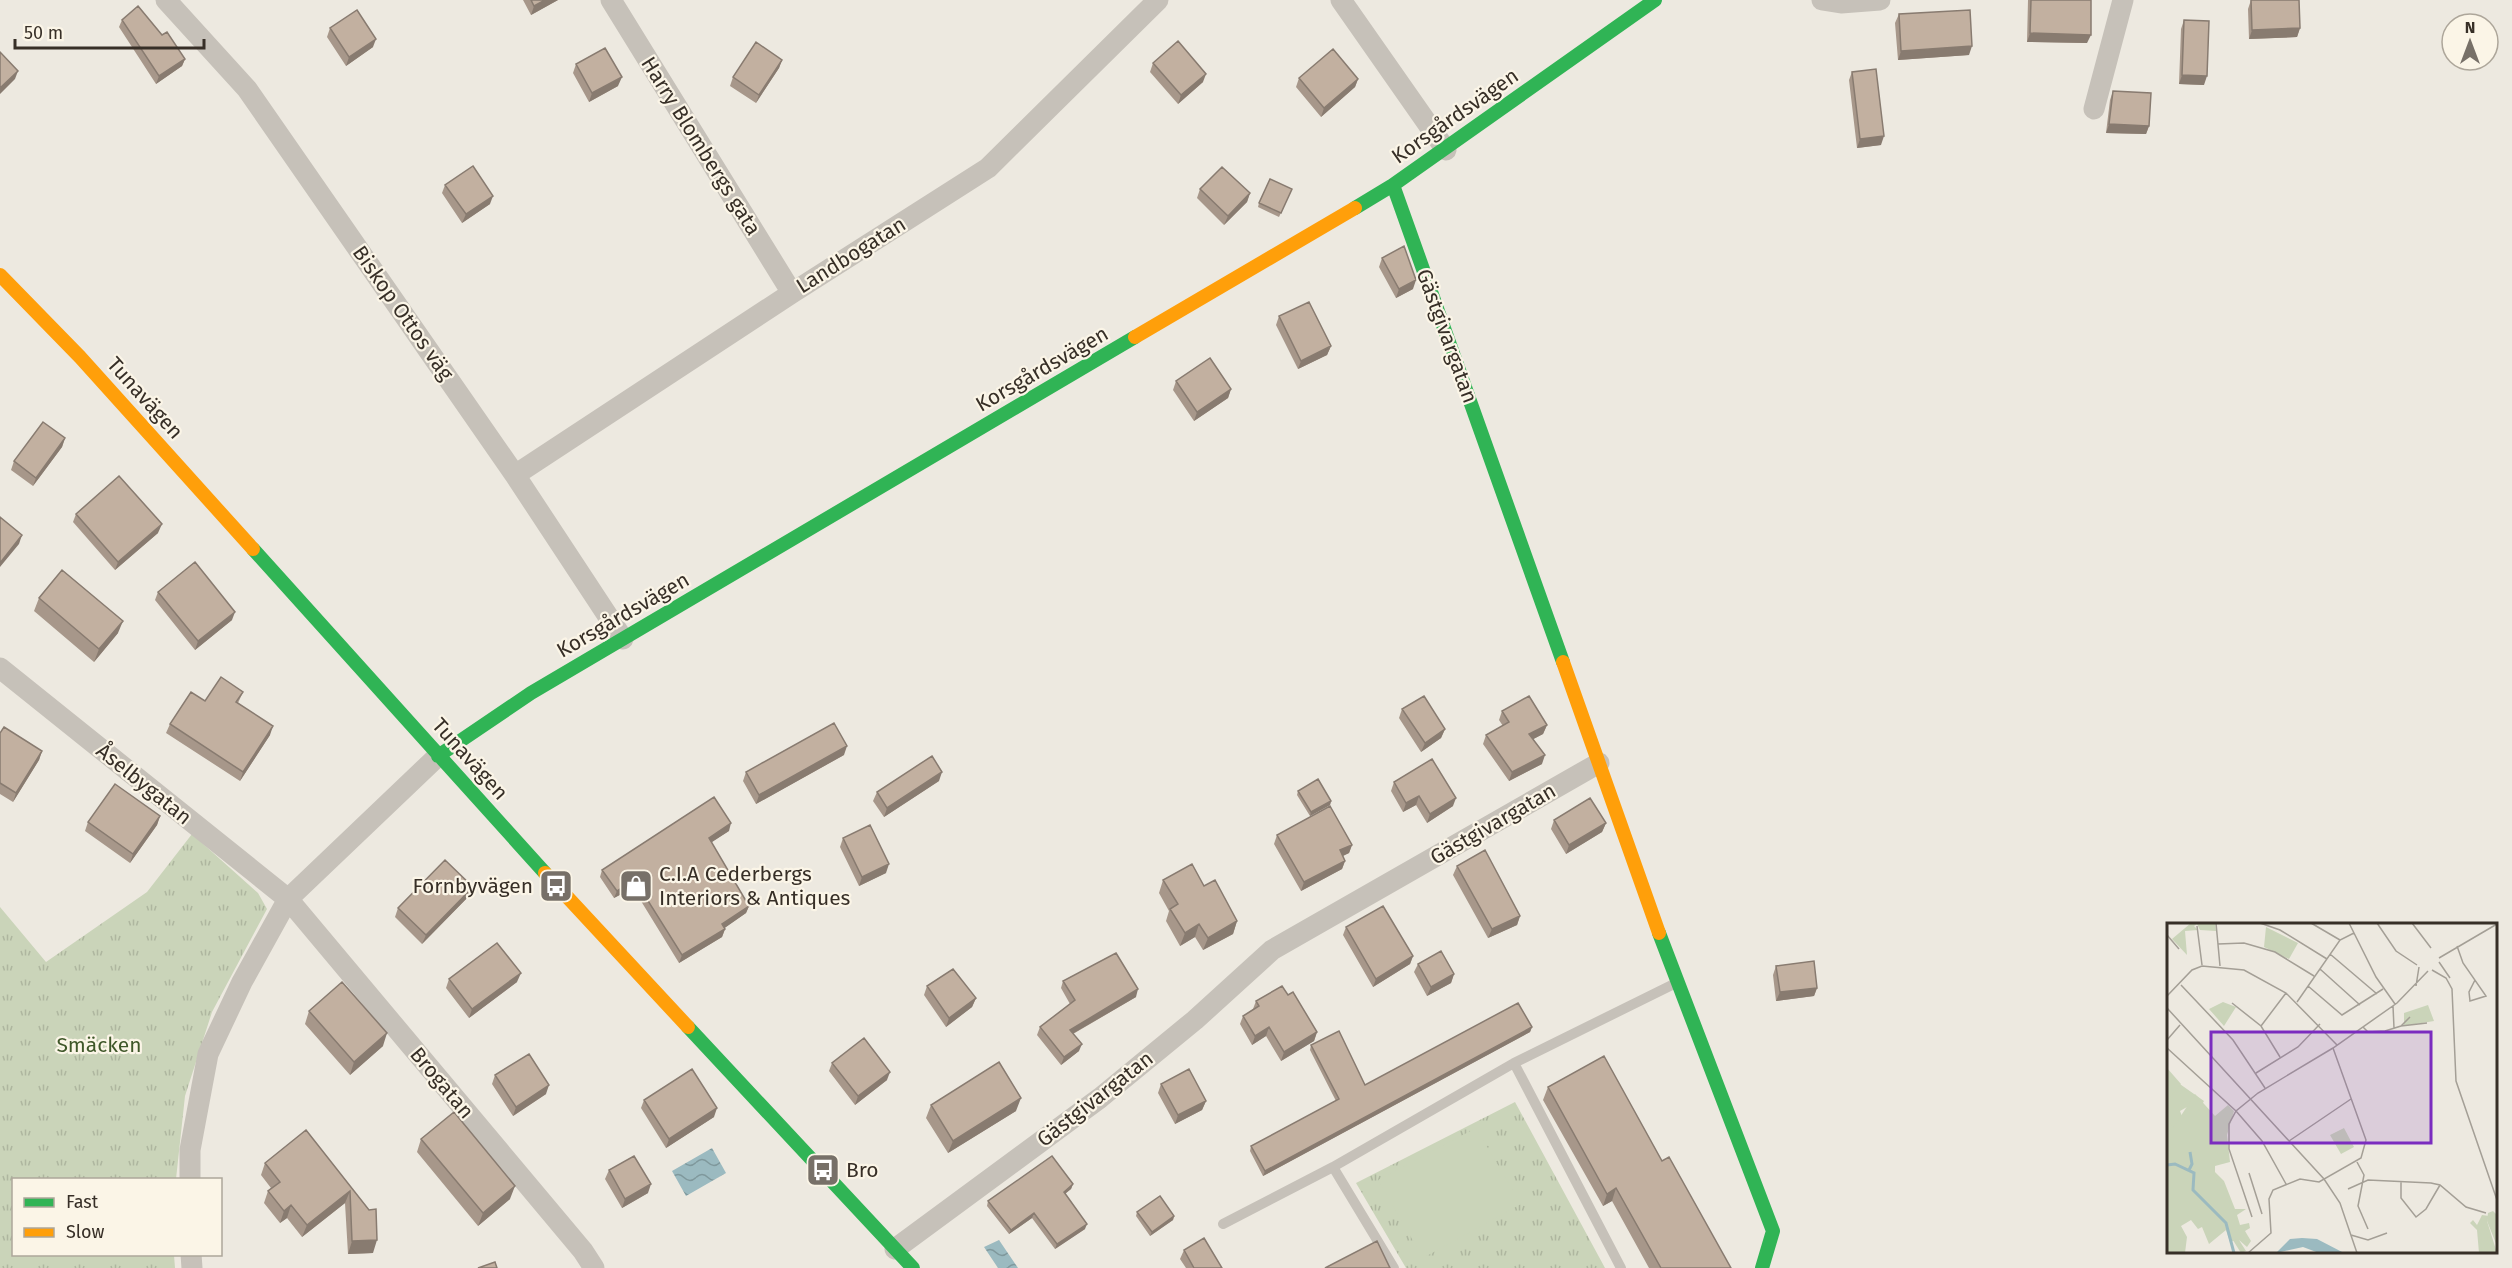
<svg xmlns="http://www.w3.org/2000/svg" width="2512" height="1268" font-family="'Fira Sans',sans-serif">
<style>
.park{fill:url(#park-tufts)}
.garden{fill:#cad4b9}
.water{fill:url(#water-waves)}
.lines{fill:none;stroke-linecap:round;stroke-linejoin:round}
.lane{stroke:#c6c1b9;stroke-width:10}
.street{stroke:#c6c1b9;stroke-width:21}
.fast{stroke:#30b455;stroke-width:14}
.slow{stroke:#ff9f0a;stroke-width:14}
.wall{fill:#a7978a}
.shaded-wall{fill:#887b70}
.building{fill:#c2b0a0;stroke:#887b70;stroke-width:1.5}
.labels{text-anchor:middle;stroke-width:4.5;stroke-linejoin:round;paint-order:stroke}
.street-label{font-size:21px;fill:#372f27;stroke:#fbf5e7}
.poi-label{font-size:21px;fill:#372f27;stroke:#fbf5e7;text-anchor:start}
.park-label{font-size:21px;fill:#3f5729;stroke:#fbf5e7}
.inset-river{fill:none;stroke:#9bbac0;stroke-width:3}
.inset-road{fill:none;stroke:#a49f96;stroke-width:1.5}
.view{fill:#7b2cbf;fill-opacity:0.15;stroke:#7b2cbf;stroke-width:3}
.inset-edge{fill:none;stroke:#372f27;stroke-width:3}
</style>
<defs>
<pattern id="park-tufts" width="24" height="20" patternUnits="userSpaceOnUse" patternTransform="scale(1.5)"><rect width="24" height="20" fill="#cad4b9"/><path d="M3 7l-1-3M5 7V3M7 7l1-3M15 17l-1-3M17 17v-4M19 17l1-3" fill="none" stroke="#aeb69f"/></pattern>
<pattern id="water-waves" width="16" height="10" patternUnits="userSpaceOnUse" patternTransform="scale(1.5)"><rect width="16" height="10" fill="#9bbac0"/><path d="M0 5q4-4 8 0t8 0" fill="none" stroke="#7f989c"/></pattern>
</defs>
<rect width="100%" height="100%" fill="#ede9e0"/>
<path class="park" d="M192,834L258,893L267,909L212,1012L185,1096L176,1179L14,1180V1254L174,1255L175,1268H0V907L46,962L147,892Z
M1515,1102L1605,1268H1406L1356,1183Z"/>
<path class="garden" d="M1476,1128L1521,1204L1423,1258L1378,1180Z"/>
<path class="water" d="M712,1148L726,1173L686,1196L672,1171Z
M999,1240L1018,1268H998L984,1247Z"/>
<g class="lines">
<path class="lane" d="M1514,1063L1621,1268
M1333,1167L1394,1268
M1223,1224L1333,1167L1514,1063L1676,983"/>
<path class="street" d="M166,0L247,89L515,475L623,639
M611,0L792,293
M1341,0L1446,150
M1822,0L1841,3L1880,0
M2094,109L2123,0
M515,475L792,293L988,168L1158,0
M0,668L288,899L583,1251L594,1268
M190,1180V1150L208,1054L242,982L288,899L438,756
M895,1249L1100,1098L1195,1020L1272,950L1599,763
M191,1254L192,1268"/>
<path class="fast" d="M1393,185L1563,662
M1355,208L1393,185L1655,0
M253,549L545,873
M438,756L531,693L1135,337
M1659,933L1773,1231L1762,1268
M688,1027L913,1268"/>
<path class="slow" d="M0,275L80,357L253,549
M1135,337L1355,208
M1563,662L1659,933
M545,873L688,1027"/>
</g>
<path class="wall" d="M523,0H558L531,15Z
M2028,0H2091L2087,43L2027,42Z
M2251,0L2300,28L2297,37L2249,39L2248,9Z
M1899,14L1969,55L1898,60L1895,23Z
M122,20L162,35L185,59L182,66L156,84L119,27Z
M2184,20L2204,85L2179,84L2181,29Z
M330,28L373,47L346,66L327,37Z
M782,60L779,68L756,103L730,86L733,77Z
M1153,63L1203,82L1178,104L1150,72Z
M576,64L618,86L589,102L573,73Z
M1852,72L1881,145L1857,148L1849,80Z
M1299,78L1358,79L1355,87L1321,117L1296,87Z
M2113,91L2149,126L2146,134L2106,133L2110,100Z
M445,185L490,204L462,223L442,193Z
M1200,189L1250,193L1247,202L1224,225L1197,198Z
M1292,189L1279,217L1258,207L1259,203Z
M1382,258L1413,289L1396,298L1379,267Z
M1279,316L1331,346L1327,355L1298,369L1276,325Z
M1176,381L1231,389L1228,398L1194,421L1173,390Z
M65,438L62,447L33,486L11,470L14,461Z
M76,514L158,533L115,570L73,522Z
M158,592L232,620L195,650L155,600Z
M39,598L118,633L94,662L34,611Z
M243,692L238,703L270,735L240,781L166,733L170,724L205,701Z
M1402,709L1445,729L1441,738L1421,752L1399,718Z
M1502,711L1547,725L1543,734L1533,739L1542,764L1509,781L1483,744L1486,735L1503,726L1499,720Z
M0,733L42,751L39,760L13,802L0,794Z
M844,755L756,804L743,781L746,772Z
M939,781L884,817L873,801L877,792Z
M1394,782L1453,806L1427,823L1416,805L1403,812L1391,791Z
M1298,791L1331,801L1330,805L1310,816L1297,795Z
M160,816L157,825L130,863L85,831L88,822Z
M1554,820L1606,823L1602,832L1566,854L1551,829Z
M729,831L711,842L749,906L746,913L724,928L725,929L722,937L679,963L633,888L614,898L600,877L602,870Z
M1277,835L1352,845L1349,853L1343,856L1345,861L1342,869L1301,891L1274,844Z
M843,838L886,873L859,886L840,847Z
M1457,866L1520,916L1517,925L1488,938L1453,875Z
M1163,880L1204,886L1237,921L1233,934L1203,950L1195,937L1180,946L1166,921L1169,911L1159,893Z
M470,895L422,944L395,917L398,908Z
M1346,927L1413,956L1410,964L1373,987L1343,935Z
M1418,964L1454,974L1451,983L1427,996L1414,972Z
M1776,966L1817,988L1814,996L1776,1001L1773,975Z
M449,979L517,982L469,1018L446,988Z
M1063,981L1136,997L1073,1034L1079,1051L1061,1065L1037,1035L1040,1027L1070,1004L1061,988Z
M927,986L976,998L972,1007L946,1027L924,995Z
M1288,995L1317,1032L1314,1041L1281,1061L1266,1036L1252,1045L1240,1024L1243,1016L1253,1009L1256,1001Z
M309,1011L383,1046L350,1075L305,1024Z
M1532,1027L1530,1032L1263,1176L1250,1151L1251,1146L1336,1101L1310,1050L1311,1045L1365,1085Z
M832,1063L887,1080L855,1105L829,1071Z
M495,1075L546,1094L513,1116L492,1084Z
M1161,1084L1206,1101L1202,1110L1175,1124L1158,1093Z
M1548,1087L1731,1268H1649L1612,1201L1603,1206L1543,1100Z
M644,1100L714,1117L666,1148L641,1108Z
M931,1105L1016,1111L948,1153L926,1118Z
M306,1130L369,1210L373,1253L348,1254L345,1203L302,1237L287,1218L280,1223L264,1203L268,1191L271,1188L261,1175L265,1163Z
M421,1139L510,1199L478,1226L417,1152Z
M609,1170L648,1193L622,1208L605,1179Z
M1073,1184L1071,1189L1065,1194L1085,1229L1055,1249L1032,1218L1009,1234L987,1206L988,1201Z
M1137,1212L1174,1216L1173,1220L1150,1236L1136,1216Z
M1184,1250L1222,1268H1186L1180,1259Z"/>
<path class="shaded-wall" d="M545,0H558L531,15L534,6Z
M2300,28L2297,37L2249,39L2252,30Z
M2030,33L2091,35L2087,43L2027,42Z
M376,39L373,47L346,66L349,57Z
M1972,46L1969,55L1898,60L1901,51Z
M185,59L182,66L156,84L159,76Z
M782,60L779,68L756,103L759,95Z
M18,71L15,79L0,94V88Z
M1206,74L1203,82L1178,104L1181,95Z
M2182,75L2207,76L2204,85L2179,84Z
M622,77L618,86L589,102L592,93Z
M1358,79L1355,87L1321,117L1324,108Z
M2109,124L2149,126L2146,134L2106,133Z
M1884,136L1881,145L1857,148L1860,139Z
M1250,193L1247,202L1224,225L1228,216Z
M493,196L490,204L462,223L466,214Z
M1416,280L1413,289L1396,298L1399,289Z
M1331,346L1327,355L1298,369L1301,361Z
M1231,389L1228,398L1194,421L1197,412Z
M65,438L62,447L33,486L36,478Z
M162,524L158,533L115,570L118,562Z
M22,535L19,544L0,567V563Z
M235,612L232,620L195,650L198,641Z
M123,621L118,633L94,662L99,649Z
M1547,725L1543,734L1526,743L1529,734Z
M273,726L270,735L240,781L243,772Z
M1445,729L1441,738L1421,752L1425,743Z
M847,746L844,755L756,804L759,795Z
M42,751L39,760L13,802L16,793Z
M1545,755L1542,764L1509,781L1512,772Z
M942,772L939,781L884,817L887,808Z
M1419,796L1416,805L1403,812L1406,803Z
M1456,798L1453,806L1427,823L1430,814Z
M1331,801L1330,805L1310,816L1311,812Z
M160,816L157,825L130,863L133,854Z
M731,823L729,831L706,846L709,838Z
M1606,823L1602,832L1566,854L1569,845Z
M1352,845L1349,853L1336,859L1340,850Z
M1345,861L1342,869L1301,891L1304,882Z
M889,864L886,873L859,886L862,877Z
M635,880L633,888L614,898L617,891Z
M473,887L470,895L422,944L426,935Z
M749,906L746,913L719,932L722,924Z
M1520,916L1517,925L1488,938L1492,929Z
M1237,921L1233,934L1203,950L1208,938Z
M1199,924L1195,937L1180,946L1185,933Z
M725,929L722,937L679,963L682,955Z
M1413,956L1410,964L1373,987L1376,979Z
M521,973L517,982L469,1018L472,1009Z
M1454,974L1451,983L1427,996L1431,987Z
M1817,988L1814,996L1776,1001L1780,992Z
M1138,989L1136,997L1067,1037L1070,1030Z
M976,998L972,1007L946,1027L949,1018Z
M1269,1027L1266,1036L1252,1045L1255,1036Z
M1532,1027L1530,1032L1263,1176L1265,1171Z
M1317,1032L1314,1041L1281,1061L1284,1052Z
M387,1033L383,1046L350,1075L354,1062Z
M1082,1044L1079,1051L1061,1065L1064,1057Z
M890,1072L887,1080L855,1105L858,1096Z
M549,1085L546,1094L513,1116L516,1107Z
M1021,1098L1016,1111L948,1153L953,1141Z
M1206,1101L1202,1110L1175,1124L1178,1115Z
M717,1108L714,1117L666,1148L669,1139Z
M651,1184L648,1193L622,1208L625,1199Z
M1073,1184L1071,1189L1062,1196L1064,1192Z
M515,1186L510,1199L478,1226L483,1213Z
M1616,1188L1612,1201L1603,1206L1607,1194Z
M350,1191L345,1203L302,1237L307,1225Z
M291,1205L287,1218L280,1223L284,1211Z
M1034,1213L1032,1218L1009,1234L1011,1230Z
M1174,1216L1173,1220L1150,1236L1152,1232Z
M1087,1224L1085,1229L1055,1249L1057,1244Z
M377,1240L373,1253L348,1254L352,1241Z"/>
<path class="building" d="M531,0H545L534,6Z
M2031,0H2091V35L2030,33Z
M2251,0H2299L2300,28L2252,30Z
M138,6L162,35L167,32L185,59L159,76L122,20Z
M357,10L376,39L349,57L330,28Z
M1970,10L1972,46L1901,51L1899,14Z
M2184,20L2209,21L2207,76L2182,75Z
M1178,41L1206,74L1181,95L1153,63Z
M756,42L782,60L759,95L733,77Z
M605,48L622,77L592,93L576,64Z
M1333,49L1358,79L1324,108L1299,78Z
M0,52L18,71L0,88Z
M1876,69L1884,136L1860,139L1852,72Z
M2113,91L2151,93L2149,126L2109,124Z
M473,166L493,196L466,214L445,185Z
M1222,167L1250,193L1228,216L1200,189Z
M1270,179L1292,189L1281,213L1259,203Z
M1404,246L1416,280L1399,289L1382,258Z
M1309,302L1331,346L1301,361L1279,316Z
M1210,358L1231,389L1197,412L1176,381Z
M43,422L65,438L36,478L14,461Z
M119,476L162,524L118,562L76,514Z
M0,517L22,535L0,563Z
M195,562L235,612L198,641L158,592Z
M62,570L123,621L99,649L39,598Z
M221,677L243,692L236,702L273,726L243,772L170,724L191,692L205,701Z
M1424,696L1445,729L1425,743L1402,709Z
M1529,696L1547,725L1529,734L1545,755L1512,772L1486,735L1509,722L1502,711Z
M834,723L847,746L759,795L746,772Z
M4,727L42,751L16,793L0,783V733Z
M932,756L942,772L887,808L877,792Z
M1432,759L1456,798L1430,814L1419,796L1406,803L1394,782Z
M1318,779L1331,801L1311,812L1298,791Z
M115,784L160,816L133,854L88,822Z
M714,797L731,823L709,838L749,906L722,924L725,929L682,955L635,880L617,891L602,870Z
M1590,798L1606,823L1569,845L1554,820Z
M1330,806L1352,845L1340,850L1345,861L1304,882L1277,835Z
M870,825L889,864L862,877L843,838Z
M1485,850L1520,916L1492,929L1457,866Z
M445,860L473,887L426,935L398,908Z
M1192,864L1204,886L1215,880L1237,921L1208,938L1199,924L1185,933L1170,909L1178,904L1163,880Z
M1383,906L1413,956L1376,979L1346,927Z
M497,943L521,973L472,1009L449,979Z
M1441,951L1454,974L1431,987L1418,964Z
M1116,953L1138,989L1070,1030L1082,1044L1064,1057L1040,1027L1075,1000L1063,981Z
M1814,961L1817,988L1780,992L1776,966Z
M953,969L976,998L949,1018L927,986Z
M342,982L387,1033L354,1062L309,1011Z
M1282,986L1288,995L1293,992L1317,1032L1284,1052L1269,1027L1255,1036L1243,1016L1259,1006L1256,1001Z
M1518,1003L1532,1027L1265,1171L1251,1146L1339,1099L1311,1045L1339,1031L1365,1085Z
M864,1038L890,1072L858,1096L832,1063Z
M529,1054L549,1085L516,1107L495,1075Z
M1604,1056L1662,1161L1669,1157L1731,1268H1661L1616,1188L1607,1194L1548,1087Z
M999,1062L1021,1098L953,1141L931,1105Z
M692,1069L717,1108L669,1139L644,1100Z
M1189,1069L1206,1101L1178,1115L1161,1084Z
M454,1112L515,1186L483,1213L421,1139Z
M306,1130L369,1210L376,1209L377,1240L352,1241L350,1191L307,1225L291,1205L284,1211L268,1191L280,1182L265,1163Z
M634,1156L651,1184L625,1199L609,1170Z
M1052,1156L1073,1184L1064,1192L1087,1224L1057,1244L1034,1213L1011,1230L988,1201Z
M1160,1196L1174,1216L1152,1232L1137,1212Z
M1204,1238L1222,1268H1194L1184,1250Z
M1377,1241L1390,1268H1325Z
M495,1262L497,1268H478Z"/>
<defs>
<symbol id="bus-square" viewBox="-11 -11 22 22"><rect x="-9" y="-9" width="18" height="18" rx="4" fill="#777068" stroke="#fbf5e7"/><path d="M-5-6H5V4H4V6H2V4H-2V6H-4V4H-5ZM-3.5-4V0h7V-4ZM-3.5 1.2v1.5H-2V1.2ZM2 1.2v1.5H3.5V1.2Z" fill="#fff"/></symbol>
<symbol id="shop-square" viewBox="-11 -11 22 22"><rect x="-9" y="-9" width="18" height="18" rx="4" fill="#777068" stroke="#fbf5e7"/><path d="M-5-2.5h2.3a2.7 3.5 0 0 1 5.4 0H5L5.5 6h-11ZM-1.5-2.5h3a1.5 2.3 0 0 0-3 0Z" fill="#fff"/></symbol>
</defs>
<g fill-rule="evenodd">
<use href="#bus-square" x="537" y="867" width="38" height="38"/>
<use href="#shop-square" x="617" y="867" width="38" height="38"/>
<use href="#bus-square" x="804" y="1151" width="38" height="38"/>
</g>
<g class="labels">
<g class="street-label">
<text transform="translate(1455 116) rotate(-35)" y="7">Korsgårdsvägen</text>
<text transform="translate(701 146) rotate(58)" y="7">Harry Blombergs gata</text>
<text transform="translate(851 255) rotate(-32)" y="7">Landbogatan</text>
<text transform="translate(403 313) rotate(55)" y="7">Biskop Ottos väg</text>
<text transform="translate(1447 336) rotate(70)" y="7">Gästgivargatan</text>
<text transform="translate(1042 369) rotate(-30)" y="7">Korsgårdsvägen</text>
<text transform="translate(145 398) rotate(48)" y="7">Tunavägen</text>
<text transform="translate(623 615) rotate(-30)" y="7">Korsgårdsvägen</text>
<text transform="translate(470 759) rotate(48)" y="7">Tunavägen</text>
<text transform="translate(144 784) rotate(39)" y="7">Åselbygatan</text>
<text transform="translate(1493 824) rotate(-30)" y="7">Gästgivargatan</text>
<text transform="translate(442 1083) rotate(50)" y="7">Brogatan</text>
<text transform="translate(1095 1099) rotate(-38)" y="7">Gästgivargatan</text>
</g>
<g class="poi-label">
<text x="659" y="881">C.I.A Cederbergs<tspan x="659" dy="24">Interiors &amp; Antiques</tspan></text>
<text x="533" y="893" text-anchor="end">Fornbyvägen</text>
<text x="846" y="1177">Bro</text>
</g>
<g class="park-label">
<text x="99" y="1052">Smäcken</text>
</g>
</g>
<g transform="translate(2167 923)">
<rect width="330" height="330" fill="#ede9e0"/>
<path d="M24,0H48L49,8L33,7L30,1L27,3L31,7L18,8L20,32L5,16ZM56,79L69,84L57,103L42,86ZM326,288L330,292V323L320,298L321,290Z" fill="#cad4b9"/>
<path d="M261,82L267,98L237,103V90ZM0,152L37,178L32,187L20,184L13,188L16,196L6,207L0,206ZM48,239V249L57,258L68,286H79L70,292L73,302L82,300L83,305L78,308L84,318L80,324L72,317L79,328L74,330L29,258ZM315,292L322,293L320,298L330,330H312L310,307L303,300L306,297L310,302Z" fill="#cad4b9"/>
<path d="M99,4L131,20L122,36L97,24ZM0,145L14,161L0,178ZM28,171L48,193L61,182L67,188L60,212L63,239L48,243L46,252L62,273L74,315L63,319L59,307L42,321L35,304L31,306L24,297L14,303L20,314L18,330H0V193L6,205ZM177,205L187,224L174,231L163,212Z" fill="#cad4b9"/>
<path d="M135,315L150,316L177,330H152L136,324L109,330L123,316Z" fill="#9bbac0"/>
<path class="inset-river" d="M0,242L8,241L27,250L26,267L59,300L67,330M22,247L25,241L23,229"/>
<path class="inset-road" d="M49,0L53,43M93,0L113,7L160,36M144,0L173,17M182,0L209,54L228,81M210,0L229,28L250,42M245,0L264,25M30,3L35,42M0,12L12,26M51,21L77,20L108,29L147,53M290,23L296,40L319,73L303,78L302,69L308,57M163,31L210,71M272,35L330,1M272,39L283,55M153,46L193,82M265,47L279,55L285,66L289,158L330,277M14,62L66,117L98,165M141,63L175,92L216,66M249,63L252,44M0,73L25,47L35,43L77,47L119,70L170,122M130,79L173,17L187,10M65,80L94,103L113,134M226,83L227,105M0,85L157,256L173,280L190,330M94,103L119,70M234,103L260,100M196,104L201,109L218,108L234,103L243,94M0,117L13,102M0,125L69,188L95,218L119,261M89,150L131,124L153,101M122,218L184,176M190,239L197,252L191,283L201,306M82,250L95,291M234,258V275L249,294L259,286L273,262M181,266L201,257L264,260L273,262L299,284L319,290M85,294L62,226V201L69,188L91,170L166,125L230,80L261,48M184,312L201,317L220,310M81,330L104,310L102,276L106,267L133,256L152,259L194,235L199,217L166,125"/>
<path class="view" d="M44,109H264V220H44Z"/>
<rect width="330" height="330" class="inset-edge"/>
</g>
<rect x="12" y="1178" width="210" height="78" fill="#fbf5e7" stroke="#ada69a" stroke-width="1.5"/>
<rect x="24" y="1198" width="30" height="9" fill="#30b455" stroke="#ada69a" stroke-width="1.5"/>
<text x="66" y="1208" font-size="18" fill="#372f27">Fast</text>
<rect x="24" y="1228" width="30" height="9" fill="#ff9f0a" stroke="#ada69a" stroke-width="1.5"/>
<text x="66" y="1238" font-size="18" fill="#372f27">Slow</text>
<g transform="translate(2470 42)"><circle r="28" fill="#fbf5e7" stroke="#ada69a" stroke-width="1.5"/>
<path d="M0-4.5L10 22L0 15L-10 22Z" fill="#777068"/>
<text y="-9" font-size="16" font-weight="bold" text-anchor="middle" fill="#372f27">N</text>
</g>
<path d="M15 39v9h189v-9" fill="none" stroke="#372f27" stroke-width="3"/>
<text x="24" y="39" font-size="18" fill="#372f27" stroke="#fbf5e7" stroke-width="4.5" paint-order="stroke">50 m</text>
</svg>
